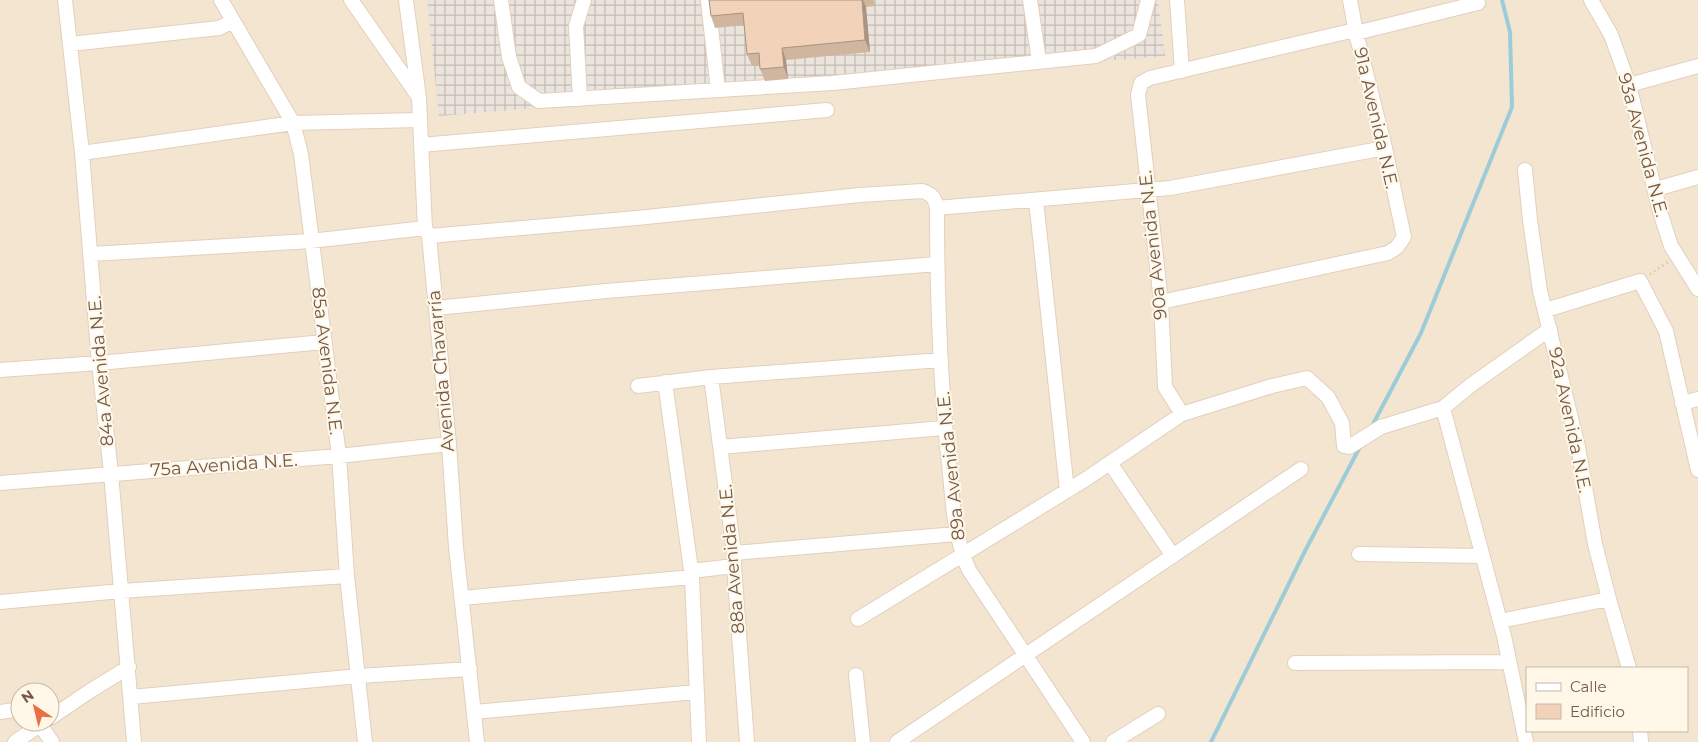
<svg xmlns="http://www.w3.org/2000/svg" width="1698" height="742" font-family="Montserrat,sans-serif">
<style>
.residential{fill:#f4e5d0;fill-rule:evenodd}
.industrial{fill:url(#industrial-grid)}
.lines{fill:none;stroke-linecap:round;stroke-linejoin:round}
.stream{stroke:#9cccd8;stroke-width:4}
.minor-casing{stroke:#e1d0bd;stroke-width:16}
.path{stroke:#d7b69c;stroke-width:2.5;stroke-dasharray:1 4;stroke-linecap:butt}
.minor{stroke:#fff;stroke-width:14}
.wall{fill:#d0b59f}
.shaded-wall{fill:#a99382}
.building{fill:#f2d2b9;stroke:#a99382}
.labels{text-anchor:middle;stroke-width:4;stroke-linejoin:round;paint-order:stroke}
.street-label{font-size:18px;fill:#745a48;stroke:#fff7e8}
</style>
<defs>
<pattern id="industrial-grid" width="8" height="8" patternUnits="userSpaceOnUse" patternTransform="scale(1.25)"><rect width="8" height="8" fill="#ebe4dd"/><path d="M0 4h8M4 0v8" fill="none" stroke="#c3bcb5"/></pattern>
</defs>
<rect width="100%" height="100%" fill="#fcf3e2"/>
<path class="residential" d="M0,0H1698V742H0ZM1527,668H1687V731H1527ZM20,692H50V722H20Z"/>
<path class="industrial" d="M427,0H1158L1165,56L439,116Z"/>
<g class="lines">
<path class="stream" d="M1371,428L1421,333L1512,107L1510,32L1502,0
M1211,742L1305,551L1361,445"/>
<defs>
<path id="minor" d="M65,0L82,153L99,363L111,473L134,742
M221,0L293,123L301,154L339,456L347,576L365,742
M351,0L418,96
M406,0L419,98L425,228L429,236L449,444L456,547L477,742
M501,0L509,57L519,87L539,101L833,83L1096,56L1139,35L1148,0
M1030,0L1039,61
M1177,0L1182,71
M1591,0L1611,35L1629,85L1660,212L1671,246L1698,289
M708,1L718,90
M70,44L219,28L233,21
M1629,85L1698,66
M580,99L576,26L584,0
M421,145L827,110
M82,153L293,123L419,120
M1525,170L1530,220L1540,291L1578,447L1595,544L1609,599L1629,668
M1656,189L1698,177
M1036,200L1067,491
M937,208L1170,188L1385,148
M429,236L637,218L860,195L922,191C932,194 935,198 937,208C937,297 940,386 950,474C953,507 955,540 969,570L1083,742
M91,254L311,241L425,228
M1161,302L1388,253L1397,247L1404,237L1385,148L1356,33L1350,0
M436,308L606,291L937,264
M1546,310L1640,281L1666,331L1698,470
M0,370L99,363L324,342
M711,377L734,553V566L747,742
M665,382L692,577L699,742
M638,386L711,377L941,360
M1682,403L1698,399
M1443,408L1504,636L1526,742
M1182,414L1165,387L1161,302L1138,95L1141,83L1150,78L1355,30L1356,33L1478,3
M720,447L944,428
M1110,463L1173,556
M0,483L339,456L449,444
M734,553L956,534
M1359,554L1483,556
M691,571L734,566
M462,598L692,577
M0,602L121,591L347,576
M858,619L1086,479L1182,414L1272,386L1307,378L1328,397L1342,423L1344,446L1349,447L1381,427L1443,408L1471,385L1550,329
M1500,621L1609,599
M1295,663L1509,662
M856,675L863,742
M131,697L359,676L470,669
M0,712L20,709
M474,712L696,692
M50,718L90,691L129,667
M38,722L52,742
M1640,731L1641,742
M15,742L44,722
M897,742L1301,469
M1113,742L1158,714"/>
</defs>
<use href="#minor" class="minor-casing"/>
<path class="path" d="M1650,274L1668,262"/>
<use href="#minor" class="minor"/>
</g>
<path class="wall" d="M709,0H874L875,6L866,7L870,52L786,60L788,79L765,81L760,69V66H752L747,54L745,25L715,28L711,16Z"/>
<path class="shaded-wall" d="M862,0H863L866,7L870,52L865,40Z
M782,48L786,60L788,79L784,67Z"/>
<path class="building" d="M709,0H862L865,40L782,48L784,67L760,69L759,53L747,54L743,13L711,16Z"/>
<g class="labels">
<g class="street-label">
<text transform="translate(1376 118) rotate(77)" y="6">91a Avenida N.E.</text>
<text transform="translate(1643 145) rotate(75)" y="6">93a Avenida N.E.</text>
<text transform="translate(1153 245) rotate(-96)" y="6">90a Avenida N.E.</text>
<text transform="translate(327 361) rotate(83)" y="6">85a Avenida N.E.</text>
<text transform="translate(101 371) rotate(-95)" y="6">84a Avenida N.E.</text>
<text transform="translate(441 371) rotate(-95)" y="6">Avenida Chavarría</text>
<text transform="translate(1570 420) rotate(78)" y="6">92a Avenida N.E.</text>
<text transform="translate(224 465) rotate(-4)" y="6">75a Avenida N.E.</text>
<text transform="translate(951 466) rotate(-96)" y="6">89a Avenida N.E.</text>
<text transform="translate(732 559) rotate(-95)" y="6">88a Avenida N.E.</text>
</g>
</g>
<rect x="1526" y="667" width="162" height="65" fill="#fff7e8" stroke="#c7b8a8"/>
<rect x="1536" y="683" width="25" height="8" fill="#ffffff" stroke="#c7b8a8"/>
<text x="1570" y="692" font-size="15" fill="#745a48">Calle</text>
<rect x="1536" y="704" width="25" height="15" fill="#f2d2b9" stroke="#c7b8a8"/>
<text x="1570" y="717" font-size="15" fill="#745a48">Edificio</text>
<g transform="translate(35 707) rotate(325)"><circle r="24" fill="#fff7e8" stroke="#c7b8a8"/>
<path d="M0-4L9 19L0 12L-9 19Z" fill="#e97044"/>
<text y="-8" font-size="14" font-weight="bold" text-anchor="middle" fill="#745a48">N</text>
</g>
</svg>
